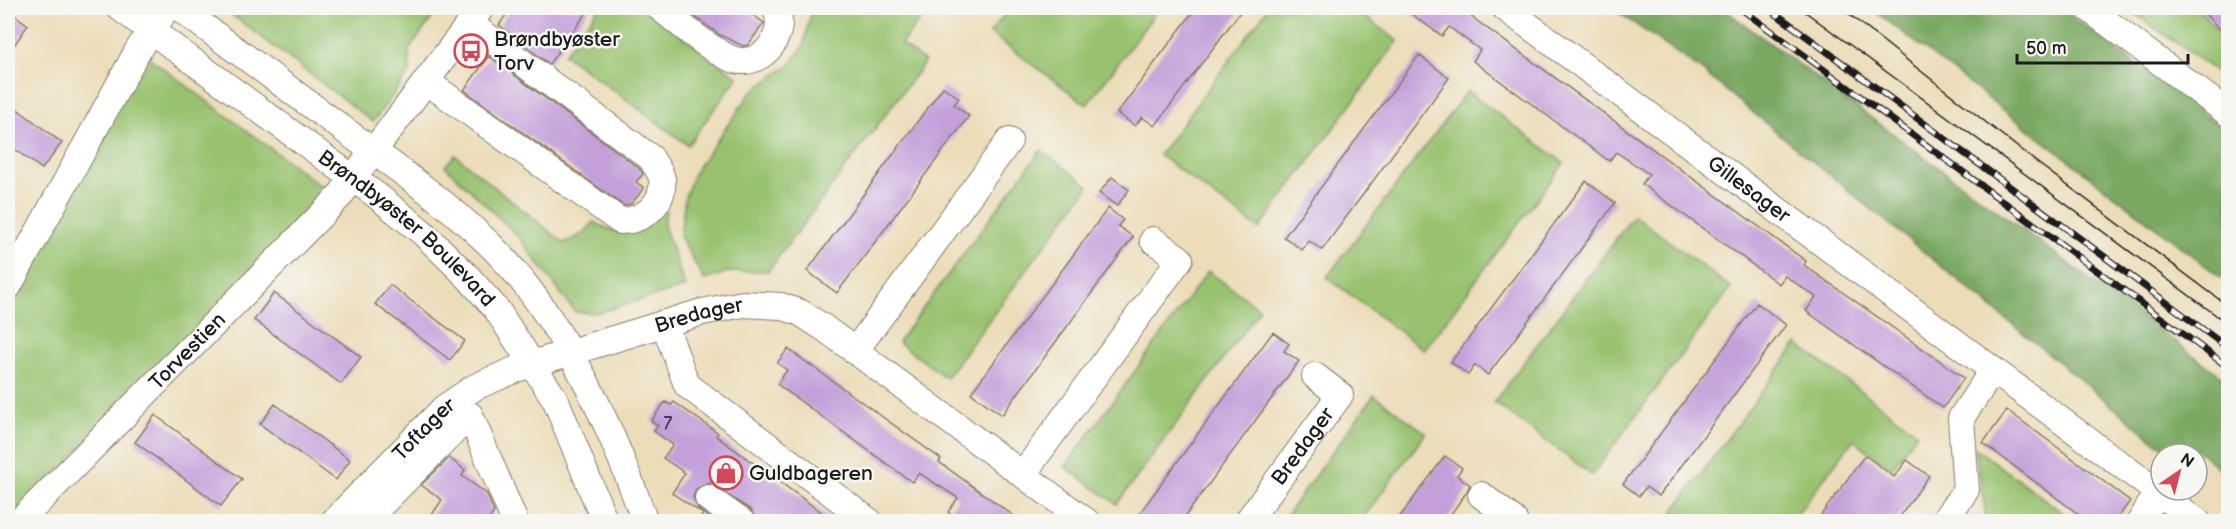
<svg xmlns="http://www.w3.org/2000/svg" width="2236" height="529" font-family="'Balsamiq Sans',sans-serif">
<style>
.green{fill:#98c26f;stroke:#5a6f46;stroke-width:1.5}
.forest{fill:#7aa862;stroke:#4b623f;stroke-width:1.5}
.building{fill:#c4a0da}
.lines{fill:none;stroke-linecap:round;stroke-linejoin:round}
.minor-casing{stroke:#847c6a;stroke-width:28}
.minor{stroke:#fff;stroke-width:26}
.tram{stroke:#1c1c1c;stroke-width:1.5}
.rail-casing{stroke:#1c1c1c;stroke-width:7}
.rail{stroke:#f6f6f2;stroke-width:4.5;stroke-dasharray:14;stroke-linecap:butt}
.labels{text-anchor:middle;stroke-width:5;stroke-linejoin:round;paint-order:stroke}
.number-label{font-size:18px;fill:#463d4c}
.poi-label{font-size:21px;fill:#1c1c1c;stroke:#f6f6f2;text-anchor:start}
.street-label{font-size:21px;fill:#1c1c1c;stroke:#f6f6f2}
</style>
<rect width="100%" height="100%" fill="#f6f6f2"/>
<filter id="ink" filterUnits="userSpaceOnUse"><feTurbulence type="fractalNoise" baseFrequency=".0167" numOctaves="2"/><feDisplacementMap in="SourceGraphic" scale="12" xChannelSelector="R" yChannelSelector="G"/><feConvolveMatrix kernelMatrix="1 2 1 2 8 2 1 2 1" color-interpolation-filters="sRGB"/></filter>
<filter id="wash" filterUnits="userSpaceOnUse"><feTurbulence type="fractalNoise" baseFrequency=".008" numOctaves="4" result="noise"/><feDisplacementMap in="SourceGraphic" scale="24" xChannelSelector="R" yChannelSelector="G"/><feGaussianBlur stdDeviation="1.35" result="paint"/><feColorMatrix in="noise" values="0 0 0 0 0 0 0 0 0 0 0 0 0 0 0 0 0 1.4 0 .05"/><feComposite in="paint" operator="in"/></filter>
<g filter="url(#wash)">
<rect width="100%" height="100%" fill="#ecddb9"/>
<path class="green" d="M223,8H439L409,50L410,72L373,122Z
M599,8H643L738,77L688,145L564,54Z
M816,8H929L901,44L925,62L768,271L728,272L704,280L680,236L685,197L695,171L752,91L790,65L803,47L811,13Z
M1009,8H1159L1087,105L990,33Z
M1268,8H1353L1398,41L1259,229L1159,155Z
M2127,8H2197L2228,41V80Z
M143,53L330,193L8,522V301Z
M1467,91L1564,163L1424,350L1327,277Z
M1041,150L1089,186L946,378L898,342Z
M455,155L564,243L585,233L593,222C632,242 635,228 667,203L664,225L685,287L597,313L575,312L518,236L445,166Z
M1634,215L1731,288L1592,475L1494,402Z
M1208,271L1260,309L1117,504L1065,467Z
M1797,344L1917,433L1892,468L1853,440L1792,521H1666Z
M1374,395L1426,433L1361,521H1282Z
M1975,448L2074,521H1982L1986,517Z"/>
<path class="forest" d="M1612,8H1722L2228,381V476L2185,440L2175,454H2171L1701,70Z
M1871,8H2060L2228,132V283Z"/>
<g id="blocks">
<path class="building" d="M511,8H590L549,64L499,25Z
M683,8H759L753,15L764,23L748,45L743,46L720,35Z
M1196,8H1243L1155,126L1142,117L1135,126L1117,113Z
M1403,8H1474L1469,15L1806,261L1804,265L1964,378L1943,408L1806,311L1816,297L1785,276L1779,284L1642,184L1649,174L1616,152L1609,161L1473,61L1480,50L1449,27L1442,36Z
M2199,8H2229V38Z
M8,10L28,25L8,54Z
M1419,55L1449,78L1322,250L1309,241L1302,250L1284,237Z
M489,56L639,168L643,174L636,182L644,188L632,203L624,206L464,90Z
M943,87L959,98L954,105L969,116L837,293L807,271Z
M8,102L62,143L42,169L8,144Z
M1112,177L1129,190L1117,206L1099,193Z
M1586,181L1615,203L1488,375L1475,365L1468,375L1451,362Z
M1108,208L1123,220L1118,226L1133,237L1002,415L971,393Z
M390,285L465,341L450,360L375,304Z
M274,293L361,357L341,384L254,320Z
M1757,303L1786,325L1659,496L1646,487L1639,496L1623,484Z
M1273,332L1289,344L1284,351L1299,361L1181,522H1133Z
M788,349L941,459L939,462L1022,522H961L948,512L958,498L919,473L912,482L777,384L787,370L777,363Z
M665,402L671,405L674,402L718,433L716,436L835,522H757L751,510L709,483L696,489L693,497L699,510L715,522H698L703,514L672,493L685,473L663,458L673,445L654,431L658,426L651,421Z
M275,404L350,460L336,480L260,424Z
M2007,410L2130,501L2115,522H2089L1983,443Z
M155,415L242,479L221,506L135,442Z
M1865,455L1894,477L1907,460L1929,476L1896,522H1816Z
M1445,456L1462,468L1457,475L1470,485L1466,493L1445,522H1396Z
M449,458L465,470L462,476L487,494L494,512L487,522H427L442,500L421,485Z"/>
</g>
</g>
<g filter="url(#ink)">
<use href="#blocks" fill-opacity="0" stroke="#847c6a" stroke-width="1.5"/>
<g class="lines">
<defs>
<g id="minor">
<path id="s1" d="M120,8L376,195L422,232L468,277L497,310L556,401L605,522"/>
<path d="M179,8C239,52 299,96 358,140C408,176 457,210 500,255C566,325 613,431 645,522"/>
<path d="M660,8C677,21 721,61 742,61C754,62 767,53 773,43C779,32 782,20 775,8"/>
<path id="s2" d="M1505,8L2198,522"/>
<path d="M2088,8L2228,113"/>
<path d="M426,81L620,221C642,221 665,205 662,179C661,172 654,164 651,158L469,23"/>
<path d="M8,287L138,50L161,17"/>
<path d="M664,323L687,385L870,522"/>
<path d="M855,351L1009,141"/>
<path d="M1023,474L1180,259L1153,240"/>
<path d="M1481,495L1514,520L1513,522"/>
<path d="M708,498L742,522"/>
<path id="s3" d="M19,522L339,197L481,8"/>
<path id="s4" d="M333,522L444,408L475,387L519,368L702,312L743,304L781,306L801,313L824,328L1087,522"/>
<path d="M364,522L470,415L515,522"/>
<path id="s5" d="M1247,522L1340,395L1315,376"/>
<path d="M1943,522L1966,490L1961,418L1993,370"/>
<path d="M2140,522L2158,492"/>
</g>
</defs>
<use href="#minor" class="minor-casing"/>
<use href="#minor" class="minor"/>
<path class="tram" d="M1800,8L2228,324
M1841,8L2035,161L2228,306"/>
<defs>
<path id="rail" d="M1740,8L2228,367
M1768,8L2228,348"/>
</defs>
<use href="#rail" class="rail-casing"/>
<use href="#rail" class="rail"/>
</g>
</g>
<defs>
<symbol id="bus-ring" viewBox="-11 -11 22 22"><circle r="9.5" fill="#f6f6f2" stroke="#d1495b" stroke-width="1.5"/><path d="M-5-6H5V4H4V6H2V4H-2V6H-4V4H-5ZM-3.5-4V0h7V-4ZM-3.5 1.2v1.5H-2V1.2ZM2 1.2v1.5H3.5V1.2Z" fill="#d1495b"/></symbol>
<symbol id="shop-ring" viewBox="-11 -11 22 22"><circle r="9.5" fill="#f6f6f2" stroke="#d1495b" stroke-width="1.5"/><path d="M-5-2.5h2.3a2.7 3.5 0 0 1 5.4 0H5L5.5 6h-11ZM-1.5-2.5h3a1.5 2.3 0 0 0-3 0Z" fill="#d1495b"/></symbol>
</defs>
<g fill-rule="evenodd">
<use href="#bus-ring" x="452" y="32" width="38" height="38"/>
<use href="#shop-ring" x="707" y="454" width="38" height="38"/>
</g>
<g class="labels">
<g class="number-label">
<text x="668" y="429">7</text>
</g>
<g class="poi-label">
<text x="494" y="46">Brøndbyøster<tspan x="494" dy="24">Torv</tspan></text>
<text x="749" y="480">Guldbageren</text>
</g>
<g class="street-label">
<text dy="7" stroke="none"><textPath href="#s2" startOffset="304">Gillesager</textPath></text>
<text dy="7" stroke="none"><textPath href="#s1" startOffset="362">Brøndbyøster Boulevard</textPath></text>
<text dy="7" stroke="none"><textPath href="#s4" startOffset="432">Bredager</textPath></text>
<text dy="7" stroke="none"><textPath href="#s3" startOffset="240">Torvestien</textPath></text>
<text dy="7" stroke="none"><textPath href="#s4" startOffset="130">Toftager</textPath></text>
<text dy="7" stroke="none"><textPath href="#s5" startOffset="94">Bredager</textPath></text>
</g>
</g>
<rect width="2236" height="529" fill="none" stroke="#f6f6f2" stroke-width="30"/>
<g transform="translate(2179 472) rotate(35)"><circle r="28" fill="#f6f6f2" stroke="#9f9f9c" stroke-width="1.5"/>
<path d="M0-4.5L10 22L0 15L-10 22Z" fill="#d1495b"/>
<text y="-9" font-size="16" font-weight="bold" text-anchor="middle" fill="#1c1c1c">N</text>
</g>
<path d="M2017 54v9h171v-9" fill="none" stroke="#1c1c1c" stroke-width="3"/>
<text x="2026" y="54" font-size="18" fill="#1c1c1c" stroke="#f6f6f2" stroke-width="4.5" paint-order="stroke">50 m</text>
</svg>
